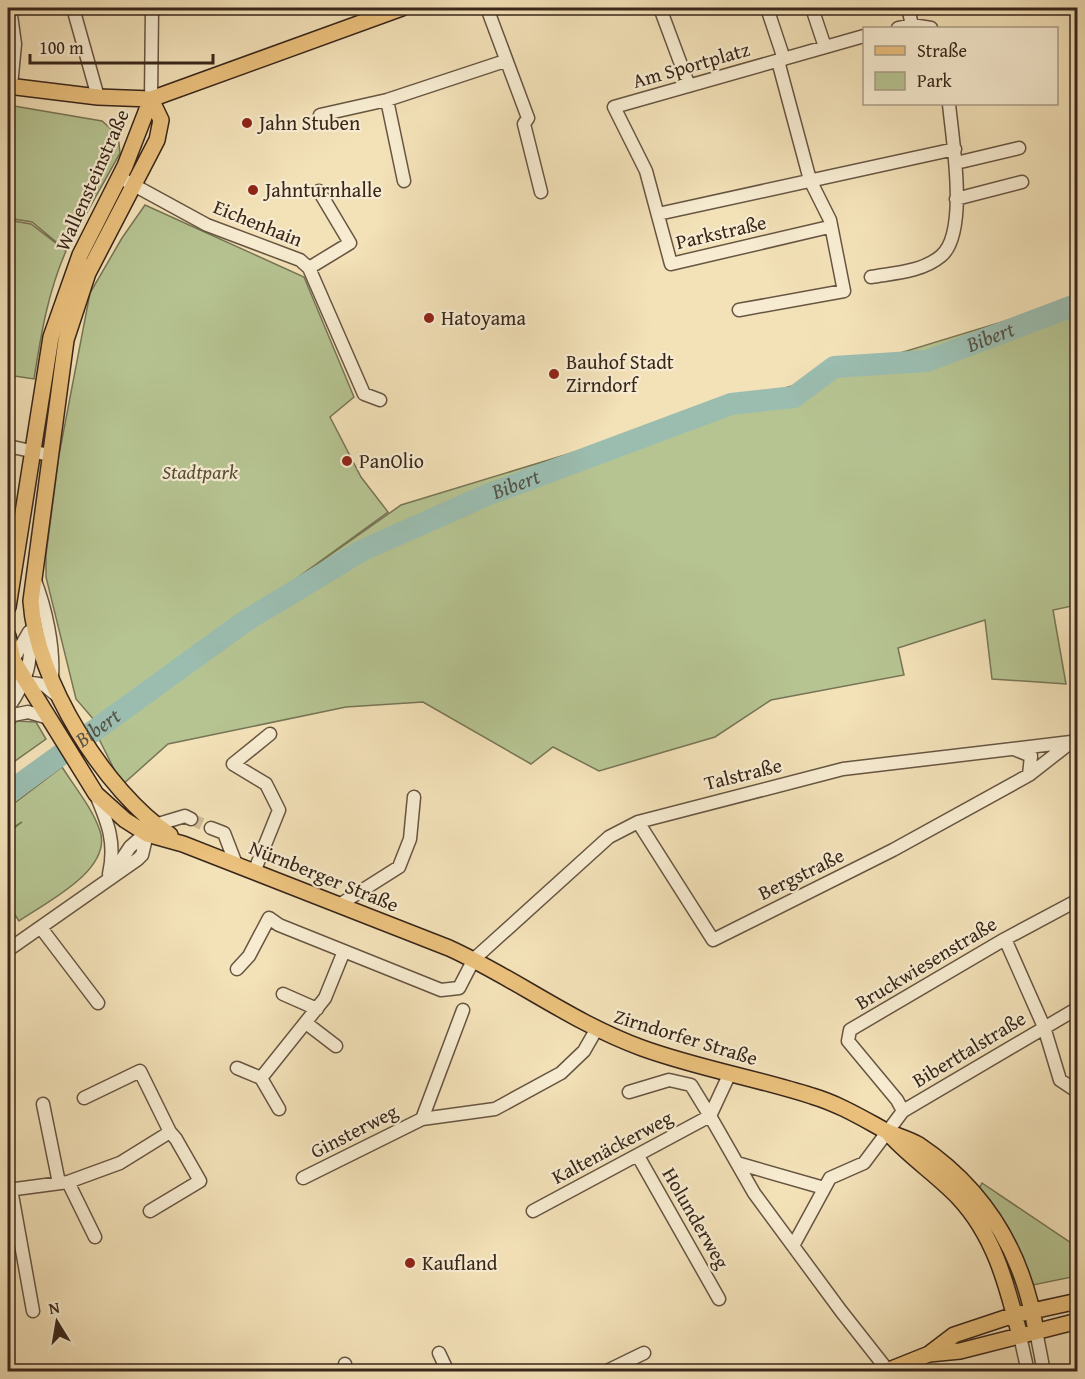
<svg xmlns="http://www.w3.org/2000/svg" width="1085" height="1379" font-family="'Gentium Book Plus',serif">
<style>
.green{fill:#b6c492;stroke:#777556;stroke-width:1.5}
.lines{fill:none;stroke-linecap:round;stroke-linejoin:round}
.river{stroke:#9bbdb0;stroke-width:22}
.minor-tunnel{stroke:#cebc98;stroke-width:12;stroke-dasharray:12 6;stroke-linecap:butt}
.minor-casing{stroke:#675542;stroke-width:15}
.major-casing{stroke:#38261a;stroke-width:18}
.minor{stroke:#f7ecd1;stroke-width:12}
.major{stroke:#eac07c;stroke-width:15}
.poi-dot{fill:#8f2418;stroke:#f7ecd1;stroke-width:2}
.labels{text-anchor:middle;stroke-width:4.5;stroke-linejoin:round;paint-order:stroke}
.street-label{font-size:20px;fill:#38261a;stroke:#f7ecd1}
.poi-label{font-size:20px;fill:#38261a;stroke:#f7ecd1;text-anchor:start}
.park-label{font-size:20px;font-style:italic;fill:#584e38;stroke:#f7ecd1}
.water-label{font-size:21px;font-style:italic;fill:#565347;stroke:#f7ecd1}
</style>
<rect width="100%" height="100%" fill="#f3e1b8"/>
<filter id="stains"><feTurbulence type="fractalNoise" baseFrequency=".00333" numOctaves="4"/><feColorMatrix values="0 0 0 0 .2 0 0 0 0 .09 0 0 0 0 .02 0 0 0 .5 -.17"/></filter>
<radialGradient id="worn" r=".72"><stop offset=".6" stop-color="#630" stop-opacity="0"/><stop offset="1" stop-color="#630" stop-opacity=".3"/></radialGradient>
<path class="green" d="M8,105L102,121L118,135L120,153L66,250L32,222L8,218Z
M145,205L304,277L354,397L330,417L361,477L388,512L279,591L401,505L1077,299V605L1053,610L1066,684L992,679L985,620L898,648L904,675L771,700L715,737L599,771L553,747L531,764L423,702L346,707L168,744L122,785L92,725L95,721L76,699L46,577V555L59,455L90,293L122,238Z
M8,220L31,224L66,251C48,292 41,334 34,379L8,375Z
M17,721L36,722L46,739L8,766V731Z
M62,767C74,786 93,809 100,831C113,870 45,903 19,921L13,912L8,915V833L22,822L8,831V808Z
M982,1183L1077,1247V1276L1033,1285L1014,1238L979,1189Z"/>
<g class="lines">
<path class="river" id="s1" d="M8,793L244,622L361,551L487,495L731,404L794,397L834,367L927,361L1078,304"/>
<path class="minor-tunnel" d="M191,819L211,828"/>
<defs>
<path id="minor" d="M10,8L15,44L11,86
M73,8L98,97
M487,8L528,118L524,124L541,192
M660,8L689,86
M767,8L784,59
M812,8L825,47
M908,8L912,25
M898,28L912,25L931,28
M151,99L152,8
M387,100L404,181
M320,115L387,100L505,61
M956,163L1019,148
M119,177L207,225L300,260L309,268L364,394L380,400
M956,199L1022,182
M658,214L955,149
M829,227L671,264L646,171L614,107L864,36
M309,268L350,243L319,191
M871,277C894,273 922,272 941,256C969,233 952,137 949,104
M739,310L844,291L830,220L810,180L778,61
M8,446L49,455
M34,578C46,609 54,646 52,678
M20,681L44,685L60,698
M8,683L13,660L29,632
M8,708C29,678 30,665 32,629
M8,716L28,712L49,718
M1014,749L1031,756L1029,775
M96,795C108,823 116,843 109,874
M638,822L713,940L893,850L1029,775L1070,743
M211,828L224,833L236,864
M254,872L279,810L266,784L233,764L270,734
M112,874L130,847L155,825L185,816L191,819
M339,905L399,867L410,839L414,797
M41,928L98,1003
M1005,939L1044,1027L1060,1080L1078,1092
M8,950L138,859L142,855L147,834
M237,969L249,956L269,918L279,925L441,990L459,988L474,959L484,950L609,837L638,822L843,769L1071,742
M283,994L317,1009
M306,1023L336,1046
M237,1068L261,1078L279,1109
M730,1073L710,1116L754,1193L841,1311L889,1372
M261,1078L325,998L344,951
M84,1098L140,1071L170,1132L176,1139L200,1181L150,1211
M43,1104L59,1183
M903,1111L897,1100L848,1041L850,1030L1005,939L1078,900
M422,1119L463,1010
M638,1156L719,1299
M737,1163L824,1188
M303,1178L422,1119L495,1109L561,1073L584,1051L596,1030
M68,1182L95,1237
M11,1189L33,1311
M8,1190L68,1182L120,1163L170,1132
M533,1211L710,1116L691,1085L669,1080L629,1092
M793,1246L830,1178L864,1163L903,1111L1078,1008
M1036,1331L1044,1372
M1020,1336L1028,1372
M439,1353L448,1372
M343,1372L345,1364
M605,1372L644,1353"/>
<path id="major" d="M8,86L98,97L151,99L402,8
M151,99L161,120L157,140L88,273L66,340L31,601C36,681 105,791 170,835
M8,607L51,337L80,255L125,166L151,99
M8,636L13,660L96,794L125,820L147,834L183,844L449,948C515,978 573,1023 642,1048C697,1068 756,1078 812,1096C839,1104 862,1118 886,1131C897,1136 909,1139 919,1145C986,1190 1023,1253 1036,1331
M890,1135C911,1158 937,1175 958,1197C995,1236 1007,1286 1020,1336
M929,1354L960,1351L1078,1321
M884,1372L929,1354L954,1335L1014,1315L1078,1301"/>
</defs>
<use href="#minor" class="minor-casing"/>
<use href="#major" class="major-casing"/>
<use href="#minor" class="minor"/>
<use href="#major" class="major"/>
</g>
<g class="poi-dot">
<circle cx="247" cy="123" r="6"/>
<circle cx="253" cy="190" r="6"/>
<circle cx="429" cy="318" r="6"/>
<circle cx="554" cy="374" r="6"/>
<circle cx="347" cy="461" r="6"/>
<circle cx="410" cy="1263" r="6"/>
</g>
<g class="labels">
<g class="street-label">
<text transform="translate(691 65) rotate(-16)" y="7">Am Sportplatz</text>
<text transform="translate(92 180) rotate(-66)" y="7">Wallensteinstraße</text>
<text transform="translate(258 223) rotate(22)" y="7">Eichenhain</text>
<text transform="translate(721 232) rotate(-13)" y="7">Parkstraße</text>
<text transform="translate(743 774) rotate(-14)" y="7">Talstraße</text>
<text transform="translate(801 874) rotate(-26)" y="7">Bergstraße</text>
<text transform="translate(324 876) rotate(22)" y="7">Nürnberger Straße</text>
<text transform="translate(926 963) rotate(-31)" y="7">Bruckwiesenstraße</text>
<text transform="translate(686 1037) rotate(17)" y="7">Zirndorfer Straße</text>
<text transform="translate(969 1049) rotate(-31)" y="7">Biberttalstraße</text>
<text transform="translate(354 1131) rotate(-27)" y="7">Ginsterweg</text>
<text transform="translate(612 1147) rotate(-28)" y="7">Kaltenäckerweg</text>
<text transform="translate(696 1218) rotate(60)" y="7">Holunderweg</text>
</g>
<g class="poi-label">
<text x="259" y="130">Jahn Stuben</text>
<text x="265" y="197">Jahnturnhalle</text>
<text x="441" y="325">Hatoyama</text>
<text x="566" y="369">Bauhof Stadt<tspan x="566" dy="23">Zirndorf</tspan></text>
<text x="359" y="468">PanOlio</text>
<text x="422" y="1270">Kaufland</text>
</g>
<g class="park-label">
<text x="200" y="479">Stadtpark</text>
</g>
<g class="water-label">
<text dy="7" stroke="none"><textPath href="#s1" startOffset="1101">Bibert</textPath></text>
<text dy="7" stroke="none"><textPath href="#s1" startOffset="597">Bibert</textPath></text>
<text dy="7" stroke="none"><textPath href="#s1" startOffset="111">Bibert</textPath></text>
</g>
</g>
<rect width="1085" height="1379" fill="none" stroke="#f3e1b8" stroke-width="30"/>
<rect x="9" y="9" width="1067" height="1361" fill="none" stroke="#38261a" stroke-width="3"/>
<rect x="15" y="15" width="1055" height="1349" fill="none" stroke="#38261a" stroke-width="1.5"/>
<rect x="863" y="27" width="195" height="78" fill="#f7ecd1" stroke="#ab9d88" stroke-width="1.5"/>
<rect x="875" y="46" width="30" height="9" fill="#eac07c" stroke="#ab9d88" stroke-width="1.5"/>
<text x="917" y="57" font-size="18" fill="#38261a">Straße</text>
<rect x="875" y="72" width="30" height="18" fill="#b6c492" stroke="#ab9d88" stroke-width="1.5"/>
<text x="917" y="87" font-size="18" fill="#38261a">Park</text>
<g transform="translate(57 1322) rotate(349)" stroke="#f7ecd1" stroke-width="4.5" paint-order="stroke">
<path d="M0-4.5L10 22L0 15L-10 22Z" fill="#38261a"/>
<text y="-9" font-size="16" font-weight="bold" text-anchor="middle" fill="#38261a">N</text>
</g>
<path d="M30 54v9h183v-9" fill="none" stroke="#38261a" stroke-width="3"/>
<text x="39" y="54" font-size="18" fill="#38261a" stroke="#f7ecd1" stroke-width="4.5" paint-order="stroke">100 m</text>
<rect width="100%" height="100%" filter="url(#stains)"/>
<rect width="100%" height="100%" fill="url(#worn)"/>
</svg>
